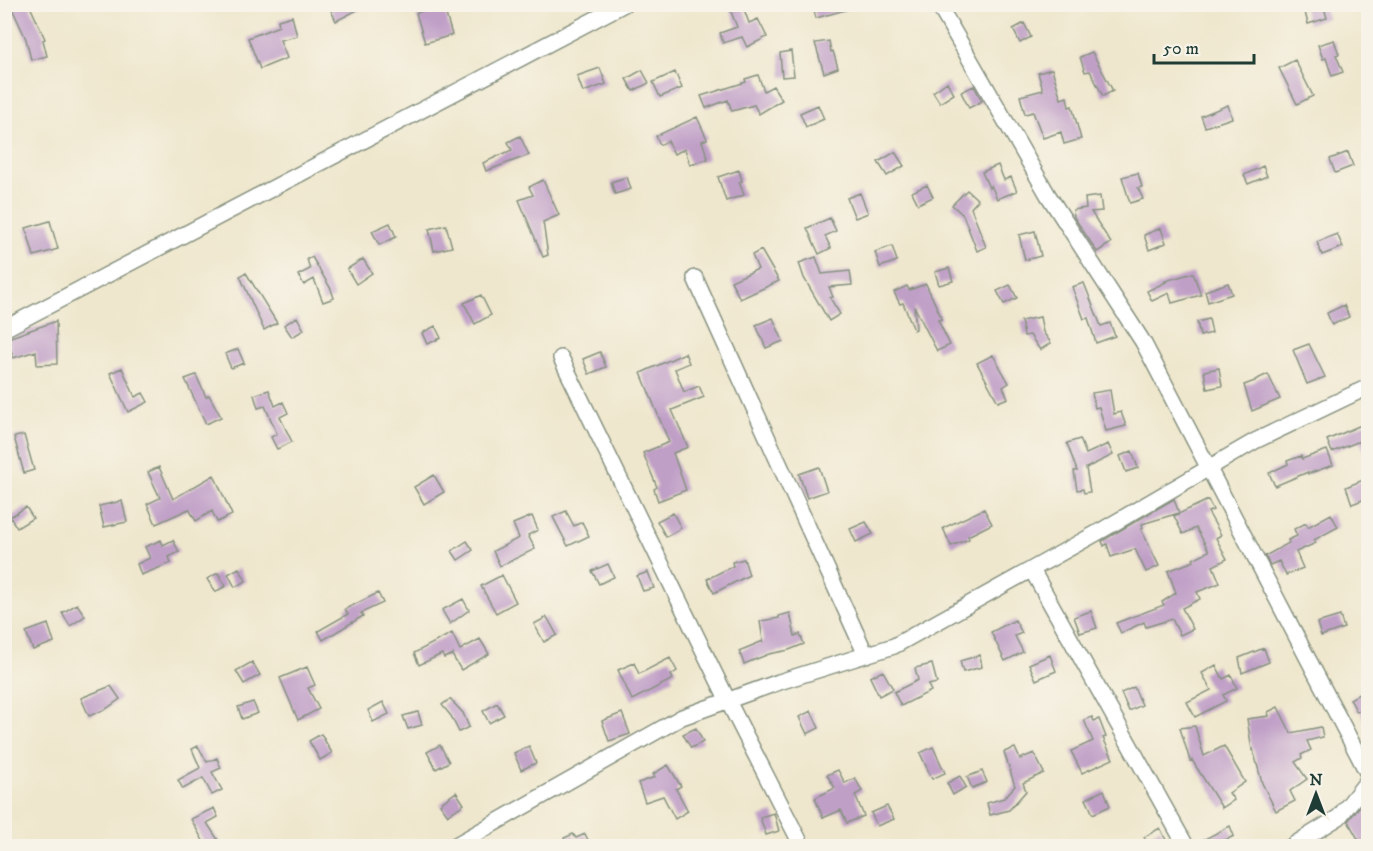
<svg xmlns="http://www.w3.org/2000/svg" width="1373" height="851" font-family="'IM FELL DW Pica',serif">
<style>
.building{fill:#c09fc7}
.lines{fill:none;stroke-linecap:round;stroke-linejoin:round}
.minor-casing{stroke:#879280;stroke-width:18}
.minor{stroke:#fff;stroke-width:15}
</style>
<rect width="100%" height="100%" fill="#f7f3e8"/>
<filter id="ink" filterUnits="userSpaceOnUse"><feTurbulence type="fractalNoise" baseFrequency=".0167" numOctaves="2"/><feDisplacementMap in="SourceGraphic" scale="12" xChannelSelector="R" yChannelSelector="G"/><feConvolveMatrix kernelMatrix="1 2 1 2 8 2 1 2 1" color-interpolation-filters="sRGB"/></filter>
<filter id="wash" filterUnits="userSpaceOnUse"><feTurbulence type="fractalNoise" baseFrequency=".008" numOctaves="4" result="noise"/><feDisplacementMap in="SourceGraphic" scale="24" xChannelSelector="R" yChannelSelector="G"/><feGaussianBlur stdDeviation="1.35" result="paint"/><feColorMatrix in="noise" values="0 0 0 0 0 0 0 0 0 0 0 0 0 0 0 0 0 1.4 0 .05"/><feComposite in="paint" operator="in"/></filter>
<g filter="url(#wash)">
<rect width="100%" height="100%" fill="#efe7cd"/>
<g id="blocks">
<path class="building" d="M10,4H29L45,39L43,40L47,56L31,60L26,39Z
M328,4H369L336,21Z
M424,4H443L452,35L425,43L416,13L426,10Z
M728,4H742L749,23L758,19L767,37L747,47L742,37L723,43L720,33L737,27Z
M812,4H853V8L816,18Z
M1316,4H1323L1327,18L1308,24L1304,8Z
M292,16L297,36L280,40L287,58L260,69L248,38L279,26L278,20Z
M1024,23L1031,37L1020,43L1013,29Z
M1334,40L1339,54L1336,55L1343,72L1332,76L1326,58L1323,59L1318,45Z
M829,41L831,52L833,51L838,68L824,73L815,43Z
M791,51L794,76L782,77L780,53Z
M1092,52L1113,91L1103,96L1090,71L1085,72L1080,57Z
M1295,60L1313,96L1297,104L1279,68Z
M600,68L606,84L583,92L577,76Z
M1052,69L1061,99L1067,97L1069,107L1072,106L1081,139L1064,144L1061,132L1043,138L1033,112L1025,114L1020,96L1043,90L1038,73Z
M642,70L649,83L633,91L626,79Z
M675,72L682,88L660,97L653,82Z
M758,75L764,91L773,86L782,100L759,114L754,105L732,111L728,100L706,108L701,96L746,82L745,79Z
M947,82L954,94L940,103L933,92Z
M974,86L982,101L969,108L961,92Z
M818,105L824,119L806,127L800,113Z
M1228,105L1232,118L1205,127L1201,116Z
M697,117L707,139L702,141L708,159L690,165L685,149L674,154L668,141L660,145L656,136Z
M520,136L529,155L486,171L483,163L512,150L508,142Z
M895,152L904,166L887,176L878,162Z
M1348,152L1353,166L1335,173L1330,159Z
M998,165L1004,180L1011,177L1017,191L997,199L991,185L989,188L982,172Z
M1263,166L1267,176L1248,184L1244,175Z
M739,170L742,181L739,182L744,195L726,201L718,177Z
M1138,173L1142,187L1138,188L1143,199L1130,203L1122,177Z
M627,177L631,189L615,194L611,182Z
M543,180L559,215L543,222L548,255L543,257L519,200L533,195L529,187Z
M927,185L933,197L918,204L912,192Z
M967,190L978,200L971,208L986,247L977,251L963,215L952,205Z
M860,193L868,213L855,218L847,198Z
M1100,196L1102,211L1091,212L1111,243L1097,252L1074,217L1073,210L1086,208L1085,198Z
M830,218L836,231L825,236L831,248L819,254L807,228Z
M50,221L58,249L34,256L26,228Z
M390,223L396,237L379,245L372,231Z
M446,225L452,247L434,251L429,229Z
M1161,228L1166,243L1149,250L1144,235Z
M1035,231L1041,256L1025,260L1019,235Z
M1337,234L1343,247L1322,255L1317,242Z
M892,246L897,261L880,267L875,252Z
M761,250L779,281L740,299L731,281L758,269L752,255Z
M312,257L331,289L334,298L323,302L314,279L304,285L298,275L310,269L307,259Z
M816,257L822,274L850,271L852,285L829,287L833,297L830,298L840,314L829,321L804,278L799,263Z
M363,259L372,273L356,284L347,269Z
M949,268L953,281L939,285L935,272Z
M246,273L277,323L264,330L240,276Z
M1193,273L1201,295L1172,303L1169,293L1152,301L1147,291L1166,282L1165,281Z
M1084,283L1101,326L1110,323L1115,336L1096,343L1088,318L1084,319L1072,287Z
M1228,283L1232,294L1208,302L1205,291Z
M926,284L942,319L938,320L950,345L937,351L914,306L916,329L914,330L903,303L900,304L894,292L907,286L909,290Z
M1010,285L1017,298L1004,304L997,291Z
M481,295L491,315L475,324L464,303Z
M1344,305L1349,317L1332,325L1327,313Z
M297,317L304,330L292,337L284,325Z
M1040,317L1043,332L1051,343L1040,350L1030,335L1024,336L1021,321Z
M773,318L783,341L766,348L756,325Z
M1209,319L1212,333L1200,336L1197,322Z
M56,321L57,364L37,365L36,351L13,358L8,338Z
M435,326L441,338L427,344L422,333Z
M1309,344L1325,377L1307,384L1293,350Z
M238,349L244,363L231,368L225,354Z
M600,352L606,367L589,374L583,359Z
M685,353L689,363L675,369L684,392L699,386L704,397L672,410L688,447L673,453L686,490L658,501L654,489L657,487L643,453L669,442L641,373Z
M993,355L1009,383L1003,387L1008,398L998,402L977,363Z
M122,368L135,397L143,393L148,402L128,412L110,373Z
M1219,368L1222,386L1207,389L1204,371Z
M1268,374L1280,399L1252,411L1244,385L1255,381V380Z
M196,375L206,397L209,395L221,417L206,424L185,379Z
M269,390L275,406L283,402L288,413L280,417L292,442L277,449L271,437L277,434L265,406L258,408L254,395Z
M1110,390L1114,414L1121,412L1126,426L1106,431L1099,407L1095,408L1092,393Z
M1368,422V460L1360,441L1332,452L1327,440Z
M24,435L34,470L24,473L14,437Z
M1080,439L1086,454L1108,444L1113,455L1086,468L1090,492L1084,493L1083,489L1077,490L1074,471H1077L1067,443Z
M1327,450L1333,465L1308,474V472L1275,486L1269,473L1288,464L1287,461L1301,456L1302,459Z
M1132,451L1138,468L1126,472L1120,456Z
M159,467L173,499L214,475L232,515L217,522L212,511L196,521L189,509L156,524L147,504L160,498L148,472Z
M819,467L827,491L807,498L799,474Z
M434,475L444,492L424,504L414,487Z
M1368,478V498L1352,504L1346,487Z
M1174,499L1179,513L1142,524L1143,528L1141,529L1159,566L1146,572L1135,549L1111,557L1107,544L1104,546L1102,541Z
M1208,500L1213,510L1208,512L1221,535L1216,538L1227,559L1213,566L1220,583L1197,592L1200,599L1182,608L1193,629L1180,635L1172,619L1146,627L1144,622L1121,633L1116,623L1164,605L1162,602L1176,593L1168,571L1194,561L1193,559L1209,551L1196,528L1183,534L1174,516Z
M122,501L127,522L104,527L99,506Z
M26,507L33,518L17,528L10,517Z
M984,509L992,524L968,536L969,539L951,546L943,528Z
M566,511L574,526L582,522L589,536L568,546L553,517Z
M673,513L681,528L666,537L657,521Z
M1331,514L1338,527L1314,540L1316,543L1296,552L1303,568L1286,575L1279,561L1270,565L1265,556L1289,543L1288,540L1297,536L1294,529L1306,523L1308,527Z
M532,516L538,530L528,535L535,549L500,566L493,551L519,538L513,524Z
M866,522L873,534L856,542L850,529Z
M161,540L163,545L173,540L179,552L169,557L171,563L141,575L137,564L150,558L145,547Z
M467,541L473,550L458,560L452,551Z
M744,559L749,575L714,593L707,579L733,566L732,562Z
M608,564L614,577L599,584L592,571Z
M239,568L246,581L235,587L228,574Z
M648,572L654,588L643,591L637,576Z
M218,573L226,586L215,592L207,579Z
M502,575L516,602L496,613L481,586Z
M378,593L383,603L361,613L363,616L323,640L318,631L348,614L345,609Z
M463,599L469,610L450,624L442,610Z
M77,604L85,616L70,626L62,613Z
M1091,611L1097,628L1080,633L1074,617Z
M790,613L795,636L800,634L804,644L789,650L769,654L744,664L739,651L763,641L760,621L779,618V616Z
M1340,616L1344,628L1321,636L1317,623Z
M547,617L557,635L544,642L534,624Z
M1015,620L1022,633L1015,636L1023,652L1005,661L991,632Z
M48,624L54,642L33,650L26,632Z
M452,633L460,650L480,639L489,654L461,670L452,655L454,654L444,658L442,654L419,665L414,653Z
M1264,648L1269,662L1242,673L1239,658Z
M980,655L982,667L963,672L960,661Z
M1050,655L1056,671L1036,680L1029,664Z
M670,658L677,671L671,675L673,679L632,700L618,670L634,663L639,674Z
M252,662L260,675L244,684L236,671Z
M932,664L937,683L928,685L931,691L901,706L894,692L918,680L915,668Z
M1216,665L1223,679L1231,675L1237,688L1223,695L1226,701L1195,717L1187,702L1211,690L1202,673Z
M307,667L315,685L308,688L319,709L298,720L280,678Z
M883,671L893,689L879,696L870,677Z
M111,686L120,699L106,709L89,716L81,698Z
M1134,687L1142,705L1129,711L1121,693Z
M1368,689V730L1360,710L1357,712L1350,699Z
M450,699L463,713L469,727L459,732L451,716L442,705Z
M253,702L258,713L242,719L238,707Z
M383,702L389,714L373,722L368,710Z
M497,703L504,715L489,723L483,711Z
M1278,707L1291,733L1321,727L1323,737L1307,741L1311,750L1301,755L1302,758L1295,762L1307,779L1290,791L1295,801L1276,811L1262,783L1253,749L1252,750L1247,719L1269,716L1268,712Z
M811,711L819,728L807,734L799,717Z
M418,712L422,725L408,729L403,716Z
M622,713L630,734L609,741L602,721Z
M1092,717L1094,721L1099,719L1106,737L1103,738L1113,759L1082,773L1071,751L1093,741L1084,720Z
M1195,726L1204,756L1224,746L1245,782L1229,793L1234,800L1222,808L1192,760L1190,761L1180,728Z
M696,728L703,742L691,748L683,734Z
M321,734L332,753L320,760L309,741Z
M440,745L449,762L436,769L427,752Z
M198,746L207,762L217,758L221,768L212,772L222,790L212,795L203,778L183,789L178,780L200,768L192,749Z
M529,746L536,763L521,770L514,753Z
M933,747L945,773L932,779L920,753Z
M1015,748L1020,759L1034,753L1044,773L1023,783L1026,791L1009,810L990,815L987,803L1004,798L1015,786L1004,752Z
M668,765L681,786L676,789L688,811L675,819L663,796L645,802L638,783L655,777L653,774Z
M838,770L845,783L855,778L862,791L855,795L864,816L847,823L841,810L823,818L815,798L835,788L827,775Z
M982,771L987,782L972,788L967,777Z
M960,776L966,787L953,795L947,783Z
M1104,790L1110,806L1093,814L1086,799Z
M456,792L464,804L448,815L440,804Z
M1368,799V846H1362L1348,821L1363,802Z
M887,806L894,819L877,826L871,813Z
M214,808L218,817L207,823L222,846H206L191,819Z
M774,813L779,831L766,835L760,817Z
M1230,826L1234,836L1212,846H1196L1195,844Z
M1160,828L1166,840L1161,843L1163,846H1149L1144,837Z
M573,834L576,838L585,834L591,846H557L566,842L564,838Z"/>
</g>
</g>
<g filter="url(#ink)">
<use href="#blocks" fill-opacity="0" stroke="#879280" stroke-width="1.5"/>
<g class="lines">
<defs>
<path id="minor" d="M938,4L1048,195L1143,342L1368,774
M695,278L866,655
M4,329L624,4
M561,358L728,701L802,846
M1032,570L1186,846
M454,846L682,717L779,682L894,646L1104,529L1255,441L1368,387
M1292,846L1339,817L1368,780"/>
</defs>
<use href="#minor" class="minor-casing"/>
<use href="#minor" class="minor"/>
</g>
</g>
<rect width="1373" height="851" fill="none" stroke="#f7f3e8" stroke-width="24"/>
<g transform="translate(1316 794)" stroke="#f7f3e8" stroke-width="4.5" paint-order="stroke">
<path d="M0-4.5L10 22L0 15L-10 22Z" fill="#1f3d34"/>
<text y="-9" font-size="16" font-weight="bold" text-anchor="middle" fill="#1f3d34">N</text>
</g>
<path d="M1154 54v9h100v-9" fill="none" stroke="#1f3d34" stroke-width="3"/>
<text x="1163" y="54" font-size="18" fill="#1f3d34" stroke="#f7f3e8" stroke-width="4.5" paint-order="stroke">50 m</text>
</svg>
